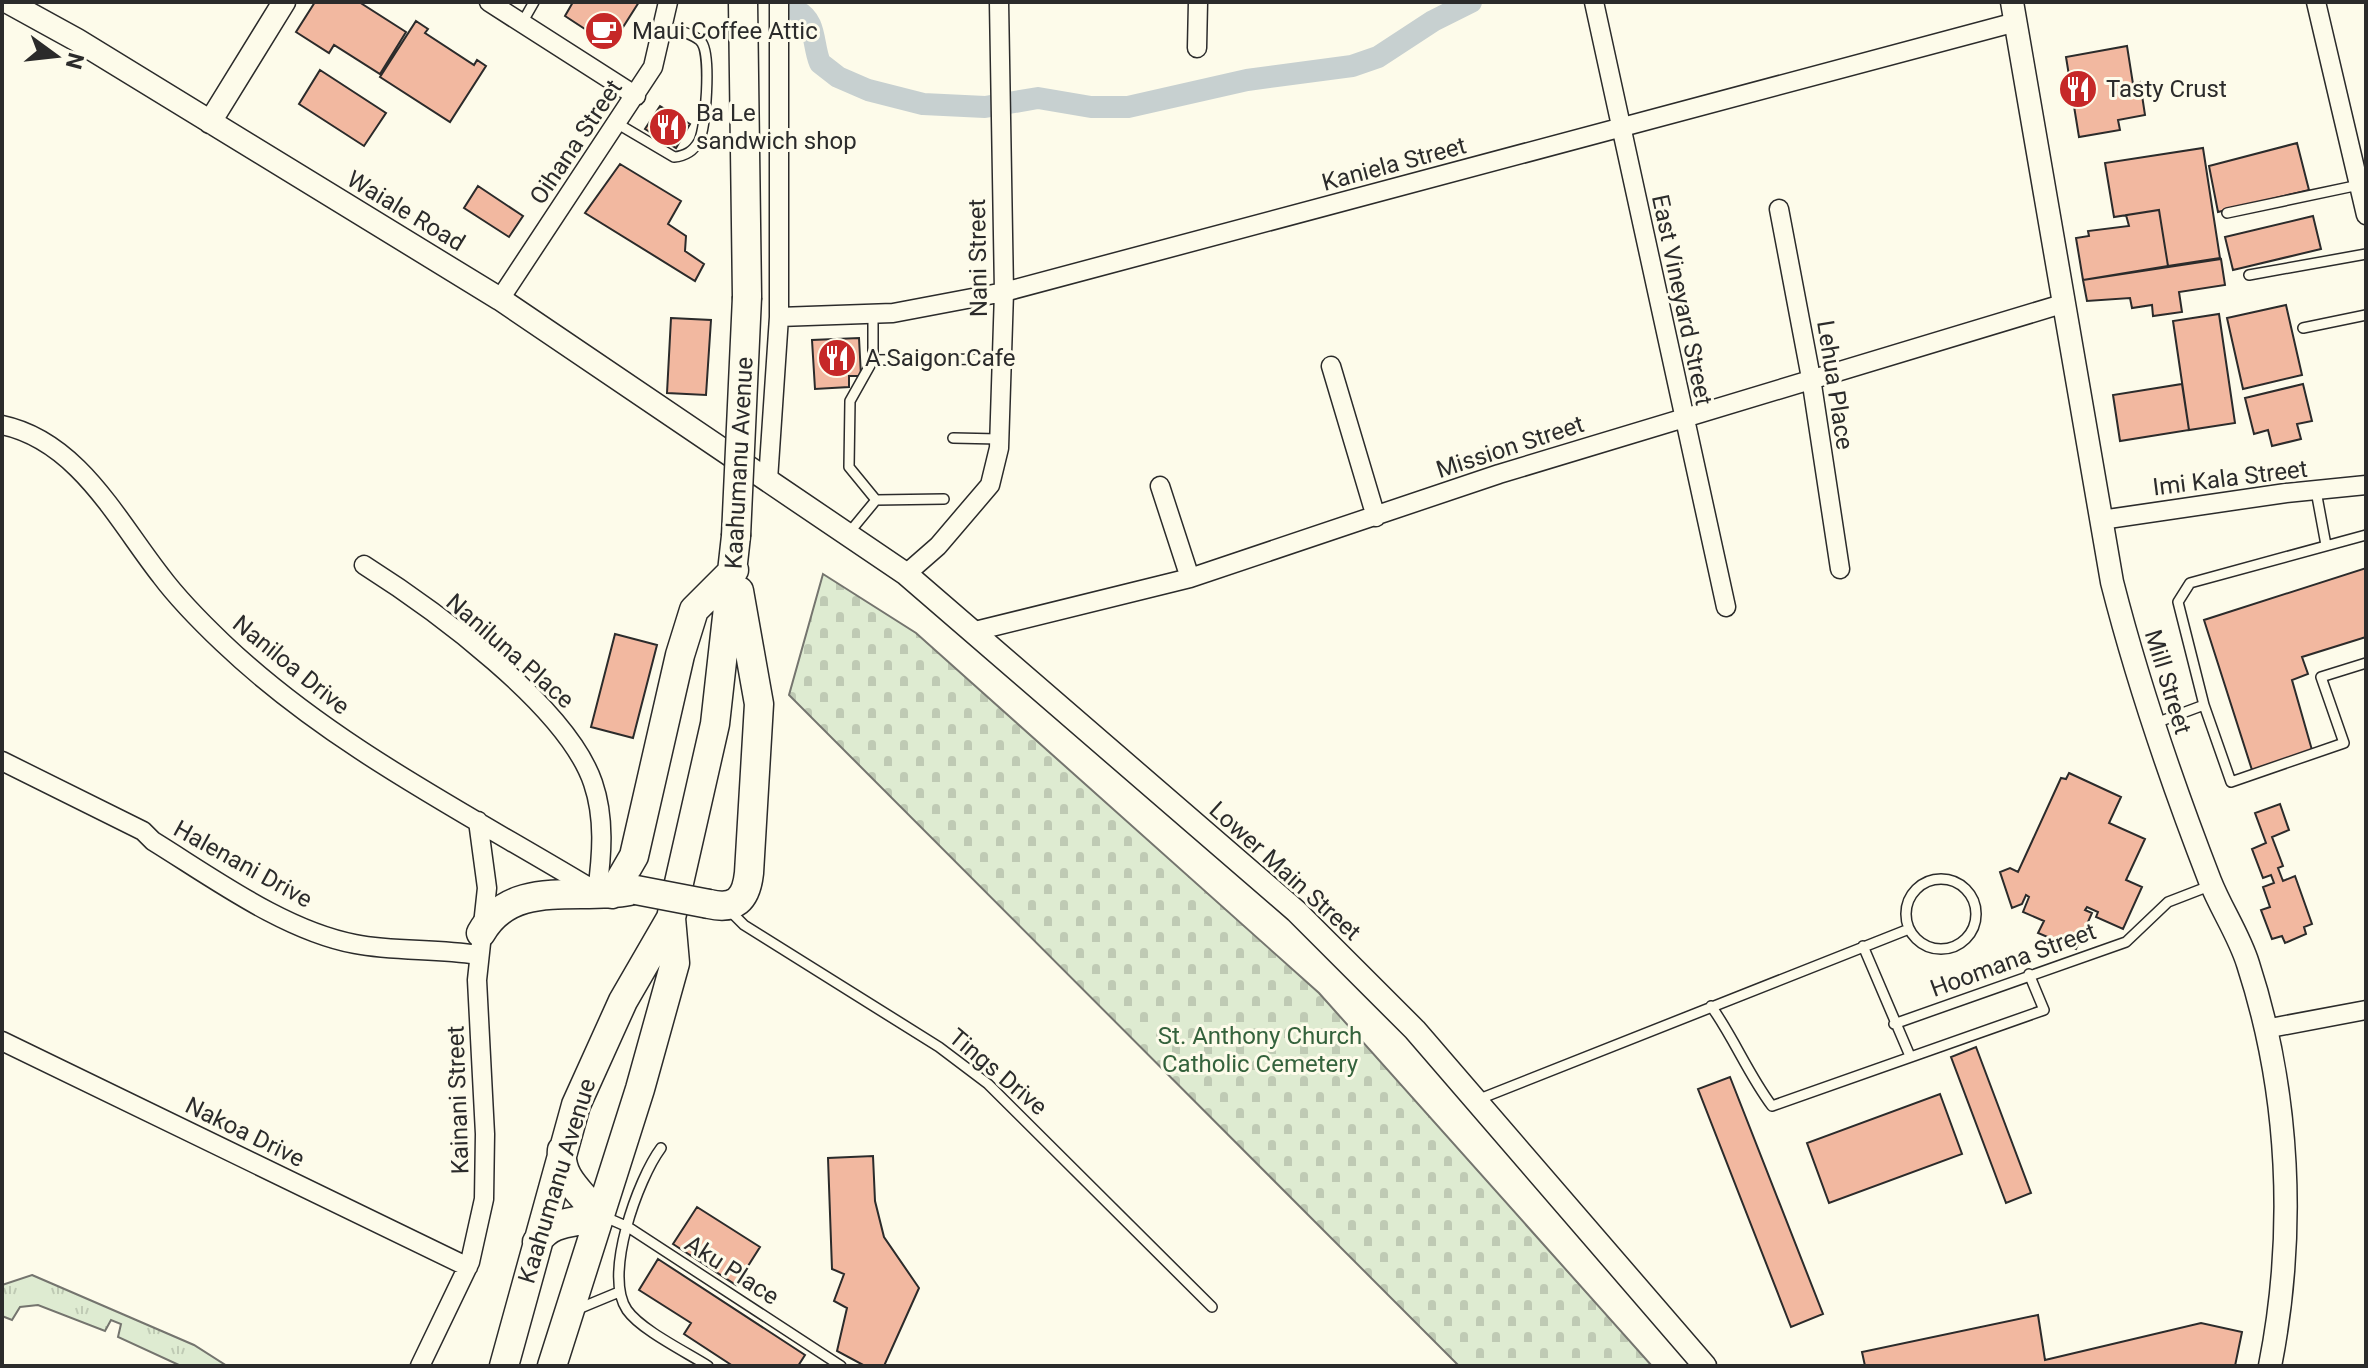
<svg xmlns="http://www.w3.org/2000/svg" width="2368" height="1368" font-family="Roboto,sans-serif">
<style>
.grass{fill:url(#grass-tufts);stroke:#74746e;stroke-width:2}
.cemetery{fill:url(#cemetery-stones);stroke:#74746e;stroke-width:2}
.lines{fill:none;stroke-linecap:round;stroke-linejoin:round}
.canal{stroke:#c7d0d0;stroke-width:22}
.building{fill:#f2b8a0;stroke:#2b2b2b;stroke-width:2}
.service-casing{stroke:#2b2b2b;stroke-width:12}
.minor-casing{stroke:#2b2b2b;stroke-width:21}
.tertiary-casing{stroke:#2b2b2b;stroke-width:25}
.primary-casing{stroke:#2b2b2b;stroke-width:31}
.service{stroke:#fdfbea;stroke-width:9}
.minor{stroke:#fdfbea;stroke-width:18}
.tertiary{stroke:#fdfbea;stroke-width:22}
.primary{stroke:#fdfbea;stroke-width:28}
.primary-bridge-casing{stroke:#2b2b2b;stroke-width:31;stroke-linecap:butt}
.primary-bridge{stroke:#fdfbea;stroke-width:28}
.labels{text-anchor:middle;stroke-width:6;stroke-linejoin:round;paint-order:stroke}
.poi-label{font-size:24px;fill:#2b2b2b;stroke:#fdfbea;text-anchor:start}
.street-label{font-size:24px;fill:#2b2b2b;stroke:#fdfbea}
.park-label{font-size:24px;fill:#34623c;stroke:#fdfbea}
</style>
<defs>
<pattern id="grass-tufts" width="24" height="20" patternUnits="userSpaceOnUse" patternTransform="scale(2)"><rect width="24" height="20" fill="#deebd1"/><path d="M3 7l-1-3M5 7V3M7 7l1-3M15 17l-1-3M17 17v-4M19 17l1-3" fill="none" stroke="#bfcab4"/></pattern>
<pattern id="cemetery-stones" width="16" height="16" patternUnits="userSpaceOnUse" patternTransform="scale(2)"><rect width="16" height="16" fill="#deebd1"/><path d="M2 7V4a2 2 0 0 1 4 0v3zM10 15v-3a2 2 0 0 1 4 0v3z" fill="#bfcab4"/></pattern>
</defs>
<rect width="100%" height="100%" fill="#fdfbea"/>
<path class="grass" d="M32,1275L194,1345L227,1366H181L118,1337L121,1324L111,1320L105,1331L38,1305L20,1307L12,1320L2,1316V1285Z"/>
<path class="cemetery" d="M823,574L916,633L1319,993L1652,1366H1459L789,695Z"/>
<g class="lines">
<path class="canal" d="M797,11C817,21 812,44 820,63L838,77L868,90L923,104L985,107L1038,98L1091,107H1128L1247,80L1352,66L1378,57L1433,21L1471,2"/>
</g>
<path class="building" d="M315,2H359L406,32L380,74L334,45L329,53L296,32Z
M573,2H639L611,46L565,16Z
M416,21L428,29L425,33L474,65L477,60L486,66L450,122L380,77Z
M2127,46L2133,84L2140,82L2145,115L2118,120L2120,130L2079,137L2066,57Z
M320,70L386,113L364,146L299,104Z
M660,106L690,124L676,148L645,129Z
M2297,143L2309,190L2218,212L2209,166Z
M2203,148L2220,258L2168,266L2159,210L2114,217L2105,163Z
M620,164L681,201L668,224L686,236L685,251L704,264L695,281L585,213Z
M478,186L523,216L509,237L464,208Z
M2159,210L2168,266L2083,280L2076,238L2089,236L2088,231L2129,226L2126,215Z
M2313,216L2321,249L2233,270L2225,237Z
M2221,259L2225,285L2179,292L2182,312L2153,316L2152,305L2132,308L2130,298L2087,301L2083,280Z
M2286,305L2302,375L2243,389L2227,318Z
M2219,314L2235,423L2189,430L2173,321Z
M671,318L711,320L706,395L667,393Z
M859,338L861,376H849V387L815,389L812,340Z
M2182,384L2189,430L2120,441L2113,395Z
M2303,384L2312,421L2297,424L2301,439L2272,446L2268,430L2254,434L2245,398Z
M2366,568V637L2302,657L2308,674L2292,680L2312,750L2252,770L2204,620Z
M615,634L657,645L633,738L591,727Z
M2069,773L2121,797L2109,823L2145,839L2126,880L2142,887L2123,929L2096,917L2098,912L2087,907L2085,910L2092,913L2076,949L2038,933L2044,921L2023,912L2029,897L2026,895L2022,904L2012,908L2000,872L2010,868L2018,872L2061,778L2066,779Z
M2280,804L2289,830L2272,837L2283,866L2278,868L2283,881L2295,876L2312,924L2304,927L2306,934L2285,943L2282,936L2272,939L2261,910L2270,907L2263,887L2274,883L2271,875L2263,878L2252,849L2266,843L2255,813Z
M1976,1047L2031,1193L2006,1203L1951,1057Z
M1730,1077L1823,1314L1791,1327L1698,1089Z
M1940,1094L1962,1154L1829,1203L1807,1143Z
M873,1156L875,1201L884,1237L919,1288L884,1366H865L837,1351L847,1308L834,1301L844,1274L832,1269L828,1158Z
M697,1207L760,1247L736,1285L673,1244Z
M658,1259L805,1355L798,1366H733L684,1334L691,1323L639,1290Z
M2038,1315L2045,1360L2201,1323L2242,1332L2235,1366H1865L1862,1352Z"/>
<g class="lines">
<defs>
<path id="service" d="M522,23L534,2
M618,124L674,157C685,156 693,152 699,141C706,127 711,57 702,43C695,33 674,30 662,26
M2227,213L2359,185
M2249,275L2366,254
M873,314V360L850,401L849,467L876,500
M2303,328L2366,315
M873,360L1001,359
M953,438L999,439
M2316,491L2326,545
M848,534L876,500L944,499
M2204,705L2178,602L2190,583L2366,535
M2153,724L2204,705L2231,782L2344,743L2321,677L2366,663
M1906 914a35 35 0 1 1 70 0a35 35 0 1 1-70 0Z
M729,910L744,925L939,1047L988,1084L1212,1307
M1863,946L1910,1056
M1711,1006C1734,1038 1748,1074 1772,1106L2044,1010L2029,974
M1894,1024L2126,942L2168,902L2212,885
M1477,1100L1909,929
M661,1148C638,1179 603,1275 627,1310C641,1330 686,1352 708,1366
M605,1217L628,1227L841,1366
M578,1309L619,1292"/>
<path id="minor" d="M489,2L636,96
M1594,2L1726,607
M2316,2L2366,215
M1197,48L1198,2
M1779,209L1811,378L1840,569
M500,299L653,67L668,2
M779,317L893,313L1004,292L2016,22
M1331,366L1376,517
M2,425C78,441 117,520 161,576C179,600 202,623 223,643C331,746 470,815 597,892C602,855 605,818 593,783C567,706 432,608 364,565
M768,480L779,317V2
M1160,486L1190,578
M2101,520L2286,493L2366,485
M906,574L938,546L990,485L999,448L1004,292L999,2
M971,632L1190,578L1499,474L2062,304
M2,761L143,831L153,841C213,878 285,931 355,944C396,952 437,948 477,955
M2265,1029L2366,1010
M2,1041L468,1267
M420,1366L470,1262L484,1199L485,1134L477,980L487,888L478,821"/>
<path id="tertiary" d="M8,2L77,40L500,299L906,574L1296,911L1415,1030L1705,1366
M2012,2L2112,582C2138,684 2172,783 2210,881C2221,909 2239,935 2248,964C2290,1093 2296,1234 2270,1366
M210,122L284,2"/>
<path id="primary" d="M743,2L747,297
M612,894L634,856L680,655L694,610L734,570
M709,904C735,910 746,900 749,873L759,704L739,591
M481,933C512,878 578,901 629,891
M562,1150C559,1180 584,1193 598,1216
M537,1242C552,1219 575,1224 598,1216
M504,1366L576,1105L623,1001L671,918
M552,1366L640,1089L675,963L671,918L715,724L736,536"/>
</defs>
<use href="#service" class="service-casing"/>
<use href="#minor" class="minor-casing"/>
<use href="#tertiary" class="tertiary-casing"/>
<use href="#primary" class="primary-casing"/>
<use href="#service" class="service"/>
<use href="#minor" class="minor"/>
<use href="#tertiary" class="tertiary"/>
<use href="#primary" class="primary"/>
<defs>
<path id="primary-bridge" d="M736,536L747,297
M636,890L709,904"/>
</defs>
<use href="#primary-bridge" class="primary-bridge-casing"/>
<use href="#primary-bridge" class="primary-bridge"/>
</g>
<defs>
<symbol id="cafe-disc" viewBox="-11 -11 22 22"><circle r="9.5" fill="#c62828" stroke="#fdfbea"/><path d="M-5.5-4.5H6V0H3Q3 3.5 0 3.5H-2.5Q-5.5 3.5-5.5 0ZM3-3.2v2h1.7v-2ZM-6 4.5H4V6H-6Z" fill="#fff"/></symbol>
<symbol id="restaurant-disc" viewBox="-11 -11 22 22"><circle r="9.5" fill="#c62828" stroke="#fdfbea"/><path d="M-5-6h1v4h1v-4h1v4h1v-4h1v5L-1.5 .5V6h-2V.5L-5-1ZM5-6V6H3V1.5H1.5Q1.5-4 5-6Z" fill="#fff"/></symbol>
</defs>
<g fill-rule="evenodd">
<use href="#cafe-disc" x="582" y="9" width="44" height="44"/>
<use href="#restaurant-disc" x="2056" y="67" width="44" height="44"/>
<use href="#restaurant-disc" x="646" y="105" width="44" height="44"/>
<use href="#restaurant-disc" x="815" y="336" width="44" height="44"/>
</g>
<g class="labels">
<g class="poi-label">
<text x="632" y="39">Maui Coffee Attic</text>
<text x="2106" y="97">Tasty Crust</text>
<text x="696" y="121">Ba Le<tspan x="696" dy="28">sandwich shop</tspan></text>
<text x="865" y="366">A Saigon Cafe</text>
</g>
<g class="street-label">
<text transform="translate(576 142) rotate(-56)" y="8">Oihana Street</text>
<text transform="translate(1394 164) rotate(-15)" y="8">Kaniela Street</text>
<text transform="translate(406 211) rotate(31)" y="8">Waiale Road</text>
<text transform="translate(978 258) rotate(-91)" y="8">Nani Street</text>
<text transform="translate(1682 300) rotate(78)" y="8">East Vineyard Street</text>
<text transform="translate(1835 385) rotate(81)" y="8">Lehua Place</text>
<text transform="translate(1510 447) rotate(-18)" y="8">Mission Street</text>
<text transform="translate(739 463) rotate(-87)" y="8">Kaahumanu Avenue</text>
<text transform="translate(2230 478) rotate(-7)" y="8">Imi Kala Street</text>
<text transform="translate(510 651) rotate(41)" y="8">Naniluna Place</text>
<text transform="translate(291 665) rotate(39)" y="8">Naniloa Drive</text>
<text transform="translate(2168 682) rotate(73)" y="8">Mill Street</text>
<text transform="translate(243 864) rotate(29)" y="8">Halenani Drive</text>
<text transform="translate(1285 871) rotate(42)" y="8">Lower Main Street</text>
<text transform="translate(2013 960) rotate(-20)" y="8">Hoomana Street</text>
<text transform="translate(998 1072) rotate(40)" y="8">Tings Drive</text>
<text transform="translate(458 1100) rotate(-92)" y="8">Kainani Street</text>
<text transform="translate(245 1132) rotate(26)" y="8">Nakoa Drive</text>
<text transform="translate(557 1181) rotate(-73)" y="8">Kaahumanu Avenue</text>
<text transform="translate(732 1270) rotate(33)" y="8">Aku Place</text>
</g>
<g class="park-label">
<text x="1260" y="1044">St. Anthony Church<tspan x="1260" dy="28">Catholic Cemetery</tspan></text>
</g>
</g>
<rect width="2368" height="1368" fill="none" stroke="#2b2b2b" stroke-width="8"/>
<g transform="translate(56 56) rotate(105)" stroke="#fdfbea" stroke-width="6" paint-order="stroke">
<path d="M0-6L14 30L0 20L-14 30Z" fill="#2b2b2b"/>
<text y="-12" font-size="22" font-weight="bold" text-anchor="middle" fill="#2b2b2b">N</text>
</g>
</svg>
